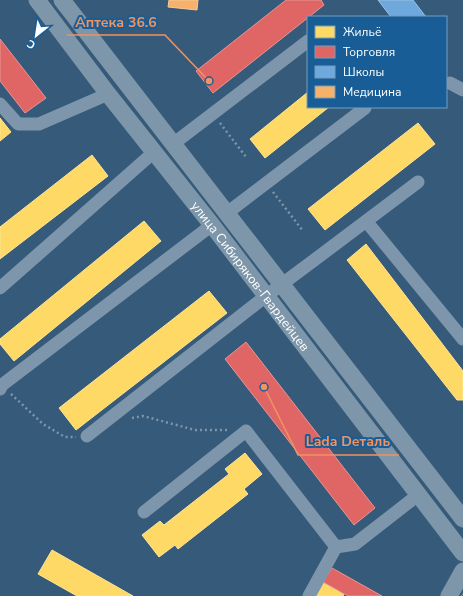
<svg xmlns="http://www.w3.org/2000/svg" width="463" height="596" font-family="'Nunito Sans',sans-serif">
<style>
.homes{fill:#ffd966;stroke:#ffe494}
.shops{fill:#e06666;stroke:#e99494}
.schools{fill:#6fa8dc;stroke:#9ac2e6}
.health{fill:#f6b26b;stroke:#f9c997}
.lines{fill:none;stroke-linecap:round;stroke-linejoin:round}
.path{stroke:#7e96ab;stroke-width:2.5;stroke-dasharray:2 3;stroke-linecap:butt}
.minor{stroke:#7e96ab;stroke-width:13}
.major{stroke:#7d96a9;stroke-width:17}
.tram{stroke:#7e96ab;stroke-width:1}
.labels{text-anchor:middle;stroke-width:4;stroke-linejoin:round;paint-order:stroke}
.street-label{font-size:13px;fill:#fff;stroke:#195d96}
.leader{fill:none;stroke:#f09361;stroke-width:1.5}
.callout-dot{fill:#f09361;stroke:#195d96;stroke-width:1.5}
.callout-label{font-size:14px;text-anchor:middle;font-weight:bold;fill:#f09361;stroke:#195d96;stroke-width:4;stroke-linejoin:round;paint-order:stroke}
</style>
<rect width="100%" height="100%" fill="#365a79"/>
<path class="homes" d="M308,92V107H329L265,158L250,139Z
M0,118L11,132L0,141Z
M418,123L435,144L325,230L308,209Z
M92,155L108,176L0,259V227Z
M144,221L161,241L14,361L0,344V339Z
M366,244L463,371V400H457L347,260Z
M209,291L227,313L76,430L59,408Z
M245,453L262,474L244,489L248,494L178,549L175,545L159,557L142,535L160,521L164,525L229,474L225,469Z
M52,550L133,596H77L38,574Z
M323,582L344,594L343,596H315Z"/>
<path class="shops" d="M286,0H321L324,5L213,93L196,71Z
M0,39L46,98L25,113L0,81Z
M246,342L375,508L354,525L225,359Z
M332,568L382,596H348L323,582Z"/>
<path class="schools" d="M378,0H413L426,17H391Z"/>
<path class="health" d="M169,0H198L197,10L168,7Z"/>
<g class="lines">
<path class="path" d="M220,123L246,157
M273,192L303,231
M11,394L43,424L65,437H76
M132,418L143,416L195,430H227"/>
<path class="minor" d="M450,83L463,90
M0,104L18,124H39L108,94
M173,144L308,41
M227,213L365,108
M366,221L463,339
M0,288L154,152
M0,389L2,385L212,225
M87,436L266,296L321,255L418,182
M144,512L246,431L336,547
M336,547L355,544L418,495
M309,596L336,547"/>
<g class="major">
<path id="s1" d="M37,0L108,94L212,225L463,553"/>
<path d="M62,0L463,519"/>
<path d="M449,596L463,571"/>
</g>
<path class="tram" d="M461,596L463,594"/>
</g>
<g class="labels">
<g class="street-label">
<text dy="5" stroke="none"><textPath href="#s1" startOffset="349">улица Сибиряков-Гвардейцев</textPath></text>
</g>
</g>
<path class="leader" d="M209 81L165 35H67M264 387L298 455H399"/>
<g class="callout-dot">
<circle cx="209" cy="81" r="4"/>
<circle cx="264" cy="387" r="4"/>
</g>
<g class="callout-label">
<text x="116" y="27">Аптека 36.6</text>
<text x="348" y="446">Lada Dеталь</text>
</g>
<rect x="307" y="16" width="140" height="92" fill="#195d96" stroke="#759ec0"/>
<rect x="315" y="26" width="20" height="12" fill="#ffd966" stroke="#759ec0"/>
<text x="343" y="36" font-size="12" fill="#ffffff">Жильё</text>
<rect x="315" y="46" width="20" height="12" fill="#e06666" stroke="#759ec0"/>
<text x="343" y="56" font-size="12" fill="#ffffff">Торговля</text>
<rect x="315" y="66" width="20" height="12" fill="#6fa8dc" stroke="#759ec0"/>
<text x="343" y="76" font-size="12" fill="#ffffff">Школы</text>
<rect x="315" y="86" width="20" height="12" fill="#f6b26b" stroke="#759ec0"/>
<text x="343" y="96" font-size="12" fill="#ffffff">Медицина</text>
<g transform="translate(36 36) rotate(210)" stroke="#195d96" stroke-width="3" paint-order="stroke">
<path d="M0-3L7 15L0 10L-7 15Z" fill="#ffffff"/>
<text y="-6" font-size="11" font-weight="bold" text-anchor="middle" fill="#ffffff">С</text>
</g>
</svg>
